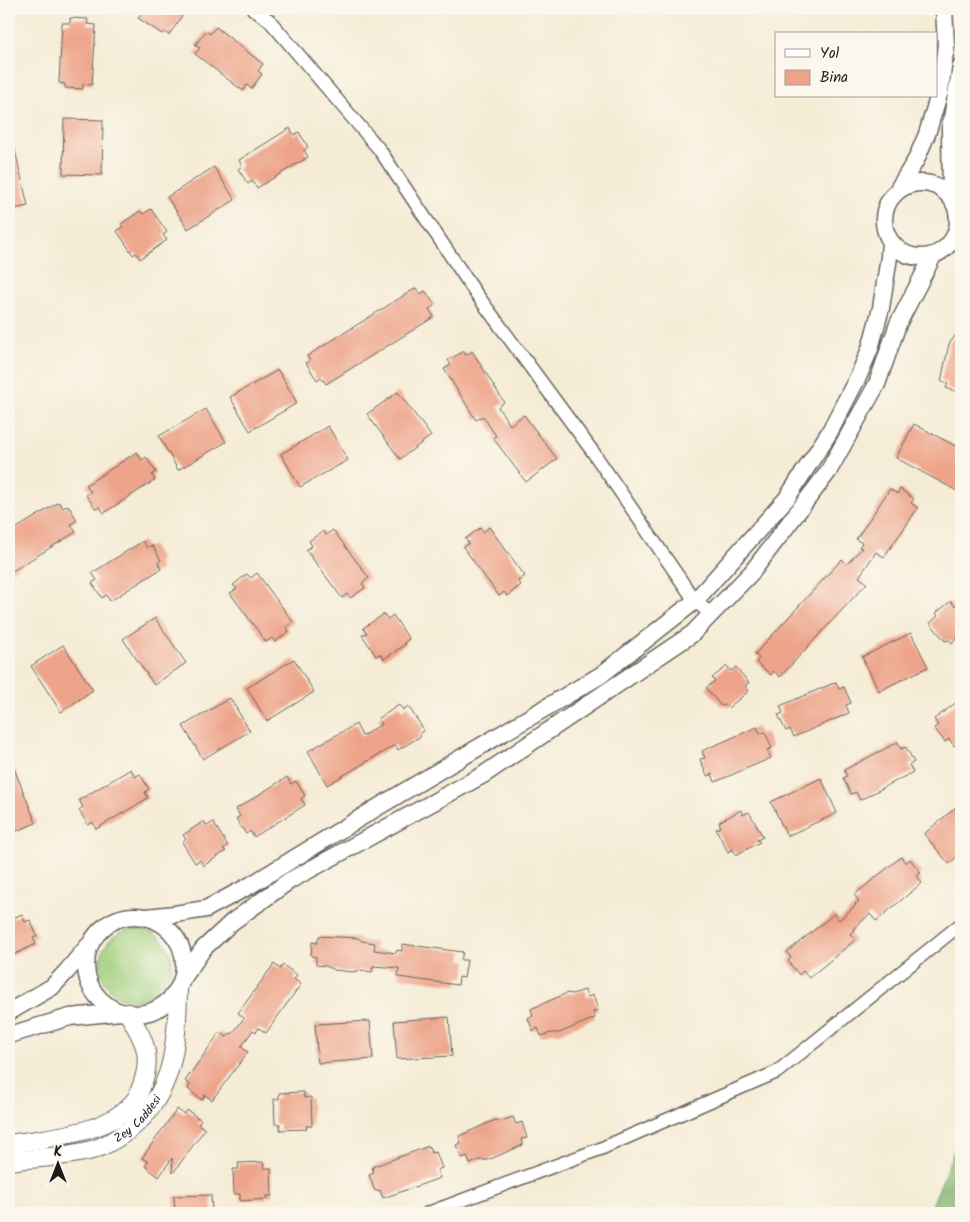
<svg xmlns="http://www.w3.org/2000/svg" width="970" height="1222" font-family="Kalam,sans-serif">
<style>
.green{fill:#9fce7c;stroke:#5e754c}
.forest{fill:#7fb16c;stroke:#4e6644}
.building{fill:#eda48a}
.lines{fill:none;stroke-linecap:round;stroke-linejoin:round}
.minor-casing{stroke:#68655d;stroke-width:15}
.tertiary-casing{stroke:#68655d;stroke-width:19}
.secondary-casing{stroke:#68655d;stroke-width:20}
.minor{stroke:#fff;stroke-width:12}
.tertiary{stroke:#fff;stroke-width:16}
.secondary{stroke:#fff;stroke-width:18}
.labels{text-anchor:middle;stroke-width:5;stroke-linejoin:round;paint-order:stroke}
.street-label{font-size:12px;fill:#1c1c1c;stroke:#fbf7ec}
</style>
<rect width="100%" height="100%" fill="#fbf7ec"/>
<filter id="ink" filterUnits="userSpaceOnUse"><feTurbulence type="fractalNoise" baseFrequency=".02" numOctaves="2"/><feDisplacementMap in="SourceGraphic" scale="10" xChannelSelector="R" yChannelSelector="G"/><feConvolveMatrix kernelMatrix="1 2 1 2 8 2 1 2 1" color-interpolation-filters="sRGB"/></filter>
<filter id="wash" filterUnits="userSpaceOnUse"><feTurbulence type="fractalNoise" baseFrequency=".0096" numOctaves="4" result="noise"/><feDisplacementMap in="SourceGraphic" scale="20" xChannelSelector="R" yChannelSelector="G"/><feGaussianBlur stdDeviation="1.12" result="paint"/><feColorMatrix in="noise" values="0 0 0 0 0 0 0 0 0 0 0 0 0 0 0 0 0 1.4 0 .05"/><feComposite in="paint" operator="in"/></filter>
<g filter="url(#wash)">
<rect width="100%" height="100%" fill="#f5ecd6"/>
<path class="green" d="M100 965a36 36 0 1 1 72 0a36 36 0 1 1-72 0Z"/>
<path class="forest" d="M961,1133V1213H929Z"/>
<g id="blocks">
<path class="building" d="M144,9H187L169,35L164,32L162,34L138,18Z
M70,18L88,19L87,24L96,25L92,85L83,84V89L65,88V84L59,83L62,23H70Z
M216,27L263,64L258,71L262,74L251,89L247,85L243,91L195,54L200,48L195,45L206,31L210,34Z
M64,119L103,120L102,175L63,174Z
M290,128L294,135L299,132L308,147L304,150L308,157L257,188L252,181L248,184L238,169L242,166L239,160Z
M9,142H13L28,206L9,210Z
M214,167L235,200L188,229L167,197Z
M151,209L167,232L163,235L167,240L140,259L136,253L133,255L117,231L123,227L121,224L140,211L143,214Z
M416,288L420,294L425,291L435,305L429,309L434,317L326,384L321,377L317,380L306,363L310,361L307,356Z
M961,328V393L946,388L948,383L941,381L949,344Z
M464,351L466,355L472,351L504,402L498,407L510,425L524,415L557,459L526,482L493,438L496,436L483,416L476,420L444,369L451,365L448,360Z
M278,370L297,403L250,431L230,397Z
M398,392L431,436L400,459L367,414Z
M206,409L226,442L178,470L159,436Z
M914,424L961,449V493L896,458Z
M328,426L348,460L300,487L281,454Z
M137,452L142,460L146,457L156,472L152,475L155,480L104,513L100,507L96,509L86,495L91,492L86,485Z
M890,489L897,494L900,489L914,499L911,503L918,508L884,557L876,552L859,577L867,583L780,677L774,671L771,675L756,662L759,658L755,654L842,559L847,564L862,548L859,547L862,543L856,539Z
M59,502L63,508L68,505L77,520L71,524L76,532L9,573V533Z
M489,527L525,576L518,581L521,585L507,596L504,592L499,596L463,547L469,543L465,539L480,528L483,532Z
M333,530L369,578L362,583L365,588L350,598L347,594L342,598L306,550L312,546L309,541L323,531L326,535Z
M143,541L147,548L152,545L161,560L158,563L161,569L110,601L106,595L102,598L92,583L97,580L92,573Z
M257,573L293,622L286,627L289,631L275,642L272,638L266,642L230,593L237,589L233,585L247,574L251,578Z
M961,600V635L952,643L949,640L945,641L930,623L938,616L936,613L951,601L955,606Z
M384,614L388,619L393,615L409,639L404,643L406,644L384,659L380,654L376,656L362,635L367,633L363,628Z
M155,618L186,663L154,685L123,639Z
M911,633L928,667L879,691L862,657Z
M63,645L93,690L61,712L31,666Z
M294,659L314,692L267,721L247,688Z
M727,666L731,671L736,667L749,683L745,686L749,691L728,708L725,705L721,706L706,688L715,681L712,678Z
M836,682L839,689L844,687L851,703L846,705L849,713L794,737L790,729L786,731L778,715L783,713L780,706Z
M230,698L250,731L203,759L183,726Z
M961,699V741L954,746L949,739L945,742L934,728L938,725L934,719Z
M399,705L403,710L408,706L424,730L419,734L421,736L398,750L395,745L327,785L308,751L356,724L362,736L382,724L378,719Z
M757,727L760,734L765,732L772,748L767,750L771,758L715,782L712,774L707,776L700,759L705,758L702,751Z
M898,742L901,749L906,747L914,762L909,765L913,772L860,800L856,792L851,794L843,778L847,776L844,770Z
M9,756L36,823L9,834Z
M131,769L135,777L140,774L149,789L145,792L148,798L96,829L93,822L88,825L79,810L83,807L79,800Z
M287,777L291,784L296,781L305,796L301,799L305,805L254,837L250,831L246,834L236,819L240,816L236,809Z
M821,778L837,813L787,836L771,802Z
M961,803V853L949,864L924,834Z
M741,810L743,815L749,812L763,837L757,840L760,842L736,855L733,849L728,852L716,829L721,827L719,822Z
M204,821L207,826L213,822L228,846L223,849L226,851L203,866L200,860L195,863L182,842L186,839L183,835Z
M901,857L906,863L910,859L921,873L917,876L922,883L876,921L870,914L853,929L854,930L850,934L855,940L809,978L803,971L799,975L788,961L791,958L787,952L834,914L839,920L856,905L855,904L859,901L854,895Z
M22,914L25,922L30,920L37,936L33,938L36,944L9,957V920Z
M319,936L358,938L362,941L375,943L374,950L396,953L397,950L402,951V944L463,952L461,960H467L464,978L459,977L458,985L398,977L399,968L373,966L372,972L360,970L353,972L334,970L326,966L316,965V957L311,956L312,942L317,943Z
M274,964L280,969L283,965L297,975L294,979L301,984L266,1033L259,1028L256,1032L253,1030L241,1047L248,1052L212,1100L205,1095L202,1100L188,1089L190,1085L185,1081L220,1032L227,1037L230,1033L232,1034L244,1018L238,1013Z
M585,990L587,997L593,995L598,1010L593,1012L595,1018L559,1033H551L541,1036L538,1028L533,1031L528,1018L533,1016L531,1009L567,993L572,994Z
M449,1017L452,1056L397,1059L394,1021Z
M370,1021L373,1059L318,1063L315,1024Z
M304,1092V1098L311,1097L312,1126H306L307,1129L280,1130V1124H275L274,1099H279V1093Z
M177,1109L184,1114L187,1110L201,1120L198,1124L205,1129L173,1173L172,1158L159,1177L145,1166L148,1162L142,1158Z
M513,1117L516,1124L522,1122L527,1138L521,1139L523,1145L488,1160H480L470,1164L467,1156L462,1158L456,1145L461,1143L459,1136L495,1120L501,1121Z
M429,1146L431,1153L436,1152L442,1168L437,1170L440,1178L383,1198L380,1190L375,1191L369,1175L374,1173L372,1167Z
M263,1162L264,1168H271L272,1196H266L267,1199L240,1201V1194H234L233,1169H239L238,1163Z
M211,1195L212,1213H175L174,1196Z"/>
</g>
</g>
<g filter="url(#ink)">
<use href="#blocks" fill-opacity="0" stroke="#68655d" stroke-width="1"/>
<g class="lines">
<defs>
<path id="minor" d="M253,9L269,20L379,149L475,292L593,452L695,601L711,614
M428,1213L600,1149L777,1072L961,924"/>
<path id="tertiary" d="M884 220a37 37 0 1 1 74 0a37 37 0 1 1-74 0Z
M895,194L916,160L927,134L940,91L946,45L944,9
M951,197L950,129L961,67
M86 965a49 49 0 1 1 98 0a49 49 0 1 1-98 0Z
M147,917L175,914L206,909L249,886L383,804L601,675L695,601L787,498L829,433L859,375L870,349L881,308L889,257L890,240
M184,977L203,949L232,922L289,881L483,775L692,634L752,572L828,472L877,384L898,324L933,256
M9,1012L52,987L67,971L88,946
M9,1035L70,1017L121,1012"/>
<g id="secondary">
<path d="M9,1144C50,1137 109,1135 136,1099C139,1095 140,1089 142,1085C153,1054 144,1040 128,1013"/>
<path id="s1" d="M9,1161C36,1158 66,1157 92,1150C106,1146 118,1138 129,1130C174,1094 177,1044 178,991"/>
</g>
</defs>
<use href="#minor" class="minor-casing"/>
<use href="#tertiary" class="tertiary-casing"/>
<use href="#secondary" class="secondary-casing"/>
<use href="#minor" class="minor"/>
<use href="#tertiary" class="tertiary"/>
<use href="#secondary" class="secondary"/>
</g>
</g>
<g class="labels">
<g class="street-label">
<text dy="4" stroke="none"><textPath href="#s1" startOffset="140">Zey Caddesi</textPath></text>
</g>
</g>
<rect width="970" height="1222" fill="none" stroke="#fbf7ec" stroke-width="30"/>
<rect x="775" y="32" width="162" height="65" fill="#fbf7ec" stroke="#a29f99"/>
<rect x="785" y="49" width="25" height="8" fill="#ffffff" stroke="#a29f99"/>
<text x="820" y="58" font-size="15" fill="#1c1c1c">Yol</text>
<rect x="785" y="70" width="25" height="15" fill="#eda48a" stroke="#a29f99"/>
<text x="820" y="82" font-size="15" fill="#1c1c1c">Bina</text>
<g transform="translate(58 1164)" stroke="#fbf7ec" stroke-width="4" paint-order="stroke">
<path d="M0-4L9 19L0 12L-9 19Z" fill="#1c1c1c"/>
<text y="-8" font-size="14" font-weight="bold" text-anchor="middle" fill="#1c1c1c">K</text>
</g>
</svg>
